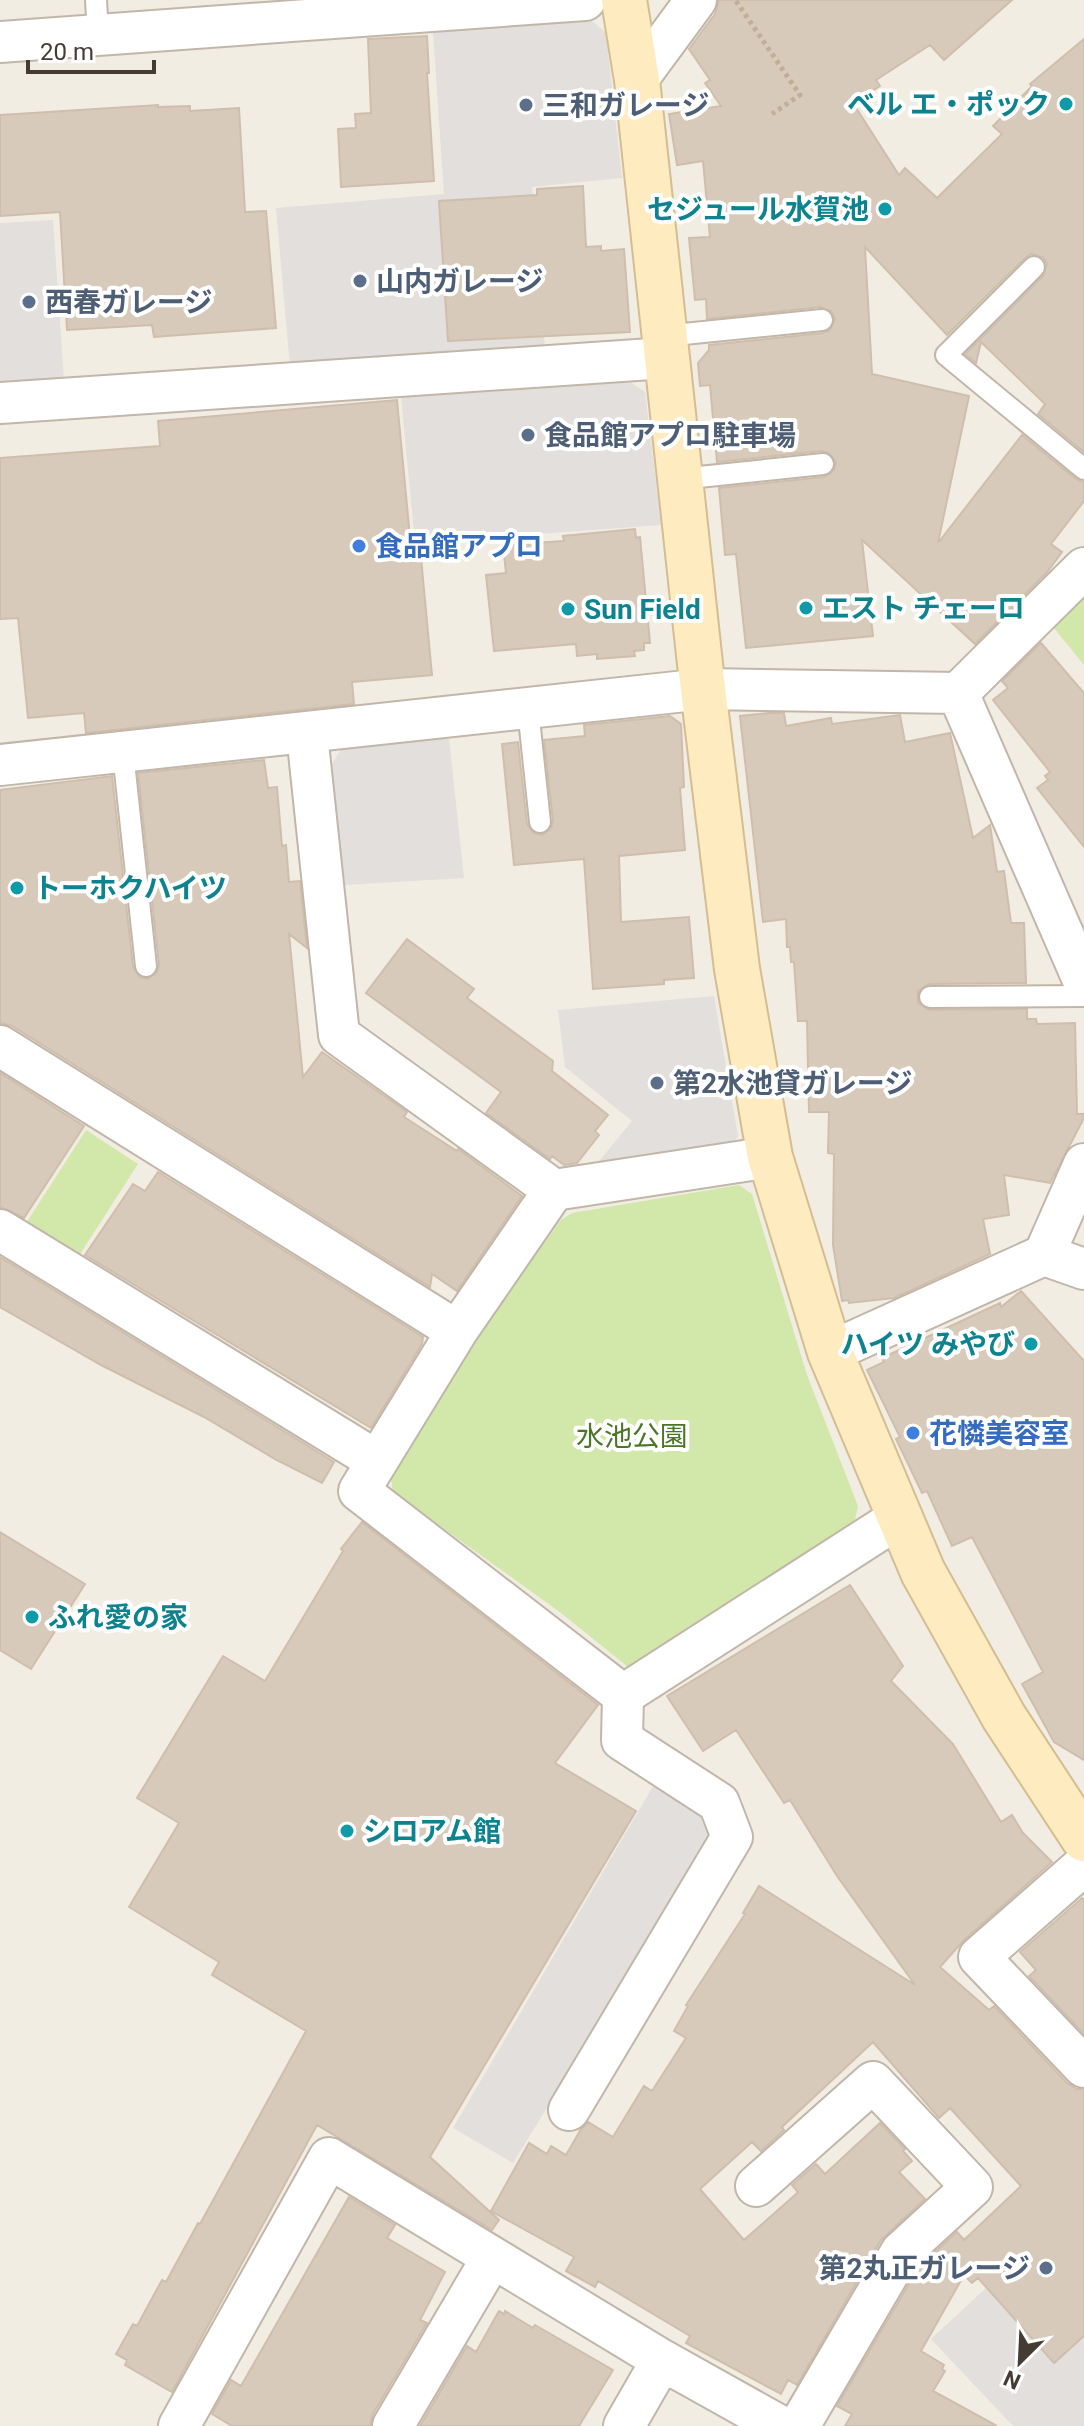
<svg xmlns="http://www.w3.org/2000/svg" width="1084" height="2426" font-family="Roboto,'Noto Sans JP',sans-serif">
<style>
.green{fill:#d1e8aa}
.parking{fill:#e2dfdc}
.building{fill:#d7cabb;stroke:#cfbeac;stroke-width:2}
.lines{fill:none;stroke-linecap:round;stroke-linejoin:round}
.lane-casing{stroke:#c1b6a9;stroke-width:24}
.street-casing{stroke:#c1b6a9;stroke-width:44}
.secondary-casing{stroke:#d4bd92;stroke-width:48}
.path{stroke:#c0ae97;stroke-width:5;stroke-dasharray:4 4;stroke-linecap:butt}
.lane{stroke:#fff;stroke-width:20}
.street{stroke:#fff;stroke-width:40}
.secondary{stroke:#ffebc0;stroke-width:44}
.culture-dot{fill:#0f9aa8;stroke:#fff;stroke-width:3}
.service-dot{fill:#5c6f8a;stroke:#fff;stroke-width:3}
.shop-dot{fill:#3f7fe0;stroke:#fff;stroke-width:3}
.labels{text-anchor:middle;stroke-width:8;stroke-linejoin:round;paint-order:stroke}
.culture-label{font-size:28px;font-weight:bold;fill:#0d838f;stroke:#fff;text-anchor:start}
.service-label{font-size:28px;font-weight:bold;fill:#4e5e75;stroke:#fff;text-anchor:start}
.shop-label{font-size:28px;font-weight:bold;fill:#366cbe;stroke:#fff;text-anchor:start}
.park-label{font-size:28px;fill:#4b7626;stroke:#fff}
</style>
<rect width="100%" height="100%" fill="#f2ede3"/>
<path class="green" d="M1084,590V665L1049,622Z
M86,1130L138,1164L75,1262L23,1228Z
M739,1185L752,1194L807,1375L858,1506L854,1524L640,1664L628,1667L561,1613L393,1492L390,1472L479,1332L561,1220L572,1213Z"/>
<path class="parking" d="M591,20L606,33L622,178L532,187L545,348L290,367L276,208L444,194L433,32Z
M53,220L64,380L0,384V223Z
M630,382L645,392L661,525L415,543L401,397Z
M449,738L464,878L344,885L331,766L341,749Z
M714,996L738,1136L728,1150L591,1171L632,1121L565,1067L558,1010Z
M655,1783L710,1818L713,1838L513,2163L453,2128Z
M1084,2197V2426H1013L931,2339Z"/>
<path class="building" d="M719,0H1012L944,60L930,45L876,80L880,86L853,103L899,175L905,168L937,198L1002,134L993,126L1032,86L1030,84L1084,39V452L1038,414L1045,404L981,342L976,363L965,354L1043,276L1047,264L1043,257L1031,254L1025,258L947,335L865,247L872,374L969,396L938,543L1022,435L1076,479L1084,482V501L1051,544L1062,552L1048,571L975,644L862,540L873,636L746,648L736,554L725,555L719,488L824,477L834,470L836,462L829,453L822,451L717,462L710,385L700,386L698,363L709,350V345L823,333L830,330L835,319L832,312L821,307L707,319L706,299L695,300L689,238L710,237L703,161L677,165L669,114L721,106L705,83L710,80L689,49L715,14Z
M427,36L429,73H427L434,181L341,187L338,129L356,128L355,114L371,113L368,39Z
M158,105V107L190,106V111L239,108L245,212L266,211L276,328L154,337L152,325L67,330L60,212L0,216V115Z
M583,186L586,247L601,246V251L624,249L630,332L448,341L439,201L537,195V189Z
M397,400L411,548L420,547L432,675L352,682L354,704L86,733L84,713L28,718L18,618L0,619V458L160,446L158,421Z
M635,529L636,538L640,537L650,643H644V650L634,651L635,656L597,659V654L577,656L576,644L494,651L486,575L506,573L503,545L564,541L563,536Z
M1041,643L1084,693V847L1037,788L1048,780L1045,776L1050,772L993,700L1008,688L1002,681Z
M769,713H784L786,726L831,718L832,724L900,715L905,742L950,733L973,838L990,825L997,872L1004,871L1011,923H1024L1026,983L929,984L918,991V1003L930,1010L1027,1009V1019H1036L1037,1024L1075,1023L1077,1114H1084V1118L1050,1183L1004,1175L1009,1215L983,1219L990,1254L894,1298L849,1303L848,1300L842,1301L833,1245L834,1154L828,1153L829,1112H809L807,1021H798L794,962H791L790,947H787L786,919L763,922L740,716Z
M670,716L681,724L684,787L680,788L685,850L619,856L621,922L689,917L694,978L664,980V984L593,989L584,859L514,865L502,744L518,742L527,824L534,833L542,835L551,828L553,821L544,740L585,736L584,725Z
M264,760L268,788L277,787L282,846L286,845L289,882L300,881L307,948L289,934L303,1077L322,1052L407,1112L404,1117L457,1151L458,1149L522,1196L457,1291L432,1274L430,1287L12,1026L0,1023V790L112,776L133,967L140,977L148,979L157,972L159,965L138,773Z
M407,939L474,989L467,998L553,1061L552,1071L608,1115L595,1131L599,1135L577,1163L564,1165L552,1156L550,1159L486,1113L501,1092L366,993Z
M0,1073L84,1126L24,1218L0,1207Z
M158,1172L423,1337L422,1344L371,1428L85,1255L133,1184L145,1191Z
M0,1257L334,1462L322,1483L275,1459L204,1417L101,1365L0,1307Z
M1021,1291L1084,1361V1760L1054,1742L1022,1684L1043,1672L972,1537L952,1546L927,1491L922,1493L896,1439L900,1437L867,1370L884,1362L882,1358L1000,1303L1001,1307Z
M362,1522L598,1705L555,1763L636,1811L430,2157L499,2220L492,2230L317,2125L172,2392L125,2365L127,2360L116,2354L133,2324L137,2326L162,2280L166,2282L198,2223L200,2224L306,2031L212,1975L219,1962L129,1907L179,1823L137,1798L223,1656L265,1681L343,1551L341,1549Z
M0,1532L85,1584L31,1669L0,1650Z
M850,1585L903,1666L891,1681L953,1744L1001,1822L1012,1815L1023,1833L1052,1862L964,1940L940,1967L989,2010L994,2006L1067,2083L1077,2089H1084V2336L1054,2363L978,2278L972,2283L964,2275L921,2351L944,2365L942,2369L945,2371L933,2391L997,2426H845L852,2414L837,2406L919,2267L957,2232L964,2240L1021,2186L950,2108L939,2118L873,2042L782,2127L784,2130L761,2151L752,2142L700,2189L744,2240L795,2195L798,2192L792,2185L816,2164L825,2174L880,2123L905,2149L903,2151L912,2161L899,2172L925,2199L881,2240L797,2385L788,2380L781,2394L686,2343L690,2336L598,2281L595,2287L566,2271L574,2257L491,2211L529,2143L547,2154L551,2146L566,2155L581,2129L588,2122L613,2137L644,2086L652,2091L686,2038L674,2031L688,2006L686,2005L745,1914L743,1913L759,1886L915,1985L837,1876L790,1800L784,1803L736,1730L703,1751L667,1696Z
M1082,1898L1084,1900V2034L1029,1976L1036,1970L1020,1952Z
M349,2197L395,2225L387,2238L445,2272L420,2320L427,2323L373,2414L370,2426H232L212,2414L231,2380L241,2386Z
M499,2311L504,2314L505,2311L533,2328L535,2325L613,2370L579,2426H420L467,2346L476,2352Z"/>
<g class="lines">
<defs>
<path id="lane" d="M96,0L98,35
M1034,267L946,355L1084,469
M664,336L822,320
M680,479L823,464
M528,709L540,822
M123,753L146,966
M930,997L1084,996"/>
<path id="street" d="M0,42L585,0
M637,80L696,0
M0,403L666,358
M958,693L1084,568
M307,734L339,1035L554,1190
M0,765L704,689L958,693L1084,982
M0,1046L457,1331
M770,1157L554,1190L457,1331L359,1491L623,1695L900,1517
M0,1230L377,1461
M1044,1255L1084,1164
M830,1352L1044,1255L1084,1269
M1084,1865L979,1957L1084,2067
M569,2110L732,1837L719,1803L622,1740L623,1695
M756,2186L873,2082L972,2187L901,2252L799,2426
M179,2426L329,2158L662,2360L780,2426
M393,2426L492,2258
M624,2426L662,2360"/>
<path id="secondary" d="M624,0L637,80L700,664L737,969L770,1157L830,1352L923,1572L1004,1717L1084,1839"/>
</defs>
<use href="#lane" class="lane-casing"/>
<use href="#street" class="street-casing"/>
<use href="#secondary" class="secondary-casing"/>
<path class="path" d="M736,1L800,95L772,114"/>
<use href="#lane" class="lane"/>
<use href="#street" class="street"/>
<use href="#secondary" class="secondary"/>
</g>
<g class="culture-dot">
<circle cx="1066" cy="104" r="8"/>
<circle cx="885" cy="209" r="8"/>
<circle cx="806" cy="608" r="8"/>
<circle cx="568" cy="609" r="8"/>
<circle cx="17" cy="888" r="8"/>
<circle cx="1031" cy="1344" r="8"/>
<circle cx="32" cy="1617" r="8"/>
<circle cx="347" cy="1831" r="8"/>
</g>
<g class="service-dot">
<circle cx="526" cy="105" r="8"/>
<circle cx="360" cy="281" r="8"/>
<circle cx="29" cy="302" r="8"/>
<circle cx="528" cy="435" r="8"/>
<circle cx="657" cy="1083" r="8"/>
<circle cx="1046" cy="2268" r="8"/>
</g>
<g class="shop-dot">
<circle cx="359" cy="546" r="8"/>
<circle cx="913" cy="1433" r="8"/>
</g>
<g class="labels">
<g class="culture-label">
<text x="1050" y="114" text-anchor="end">ベル エ・ポック</text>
<text x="869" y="219" text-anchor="end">セジュール水賀池</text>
<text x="822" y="618">エスト チェーロ</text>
<text x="584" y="619">Sun Field</text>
<text x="33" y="898">トーホクハイツ</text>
<text x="1015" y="1354" text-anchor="end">ハイツ みやび</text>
<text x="48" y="1627">ふれ愛の家</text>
<text x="363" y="1841">シロアム館</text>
</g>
<g class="service-label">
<text x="542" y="115">三和ガレージ</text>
<text x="376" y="291">山内ガレージ</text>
<text x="45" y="312">西春ガレージ</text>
<text x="544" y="445">食品館アプロ駐車場</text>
<text x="673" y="1093">第2水池貸ガレージ</text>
<text x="1030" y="2278" text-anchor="end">第2丸正ガレージ</text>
</g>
<g class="shop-label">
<text x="375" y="556">食品館アプロ</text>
<text x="929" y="1443">花憐美容室</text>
</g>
<g class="park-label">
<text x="632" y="1446">水池公園</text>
</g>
</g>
<g transform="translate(1020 2362) rotate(204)" stroke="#ffffff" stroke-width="6" paint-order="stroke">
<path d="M0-6L14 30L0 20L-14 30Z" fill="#443c33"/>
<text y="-12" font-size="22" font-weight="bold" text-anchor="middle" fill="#443c33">N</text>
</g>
<path d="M28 60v12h126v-12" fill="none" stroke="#443c33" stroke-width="4"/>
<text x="40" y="60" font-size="24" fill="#443c33" stroke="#ffffff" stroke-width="6" paint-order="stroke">20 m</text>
</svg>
